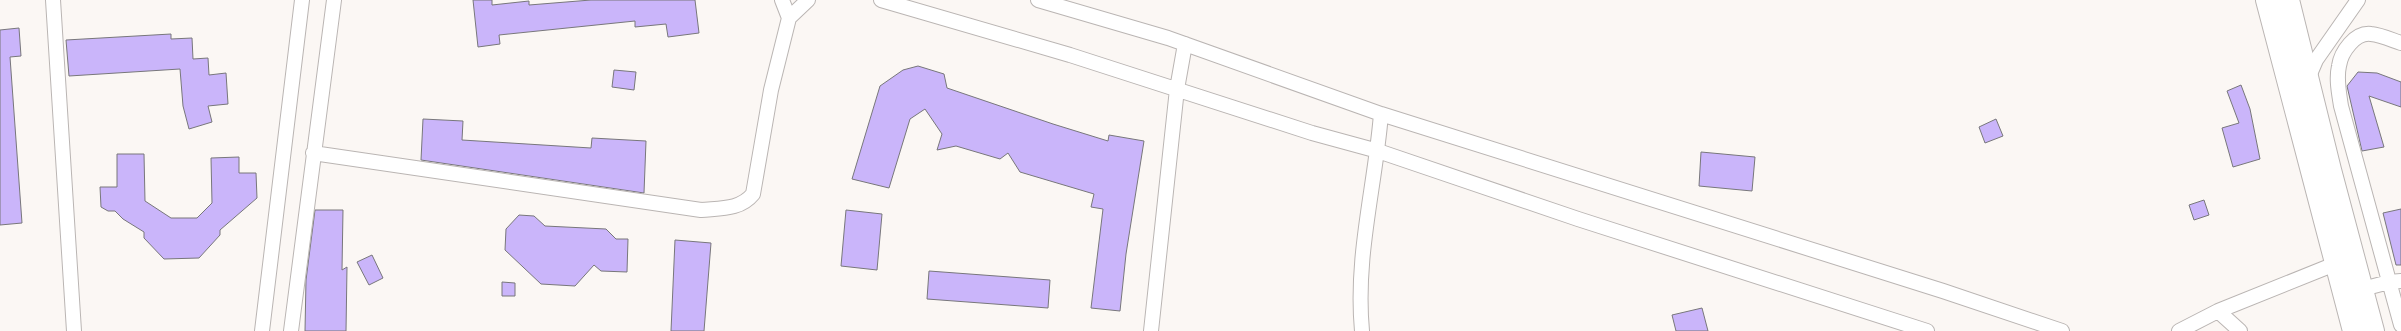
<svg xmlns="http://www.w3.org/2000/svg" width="2401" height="331" font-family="Poppins,sans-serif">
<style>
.building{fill:#cab5fa;stroke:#78777b}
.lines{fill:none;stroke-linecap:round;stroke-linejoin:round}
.street-casing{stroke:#bab5b3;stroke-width:16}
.highway-casing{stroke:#bab5b3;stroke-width:24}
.street{stroke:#fff;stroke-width:14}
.highway{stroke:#fff;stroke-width:22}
</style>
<rect width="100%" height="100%" fill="#fbf7f4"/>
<path class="building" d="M473,0H492V5L529,1V5L591,0H695L699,33L668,37L666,24L635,27V21L499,35L500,44L478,47Z
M19,28L21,56L10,57L22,223L0,225V30Z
M171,34V39L192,38L193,59L208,58L209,75L226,73L228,104L208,106L212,122L189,129L183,106L180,69L69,76L66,40Z
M918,66L944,74L947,88L1053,124L1108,141L1109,135L1144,141L1126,254L1120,311L1091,308L1103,209L1091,207L1094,194L1020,172L1008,153L1000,159L956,146L937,150L942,134L925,109L910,119L889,188L852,179L880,86L903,70Z
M614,70L636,72L634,90L612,87Z
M2358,72L2377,73L2401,82V107L2369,96L2384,147L2362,151L2347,86Z
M2241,85L2250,109L2260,159L2233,167L2222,128L2239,123L2227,91Z
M423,119L463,121L462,140L591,148L592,138L646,141L644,193L421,160Z
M1996,119L2003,136L1985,143L1979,127Z
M1701,152L1755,157L1752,191L1699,186Z
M117,154H144L145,201L171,218H197L212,203L211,158L239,157V173H256L257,198L220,230V235L199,258L164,259L144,238V232L123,219L115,211H108L101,207L100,187H117Z
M2204,200L2209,215L2194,220L2189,205Z
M2401,209V265H2396L2383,213Z
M315,210H343L342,270L347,267L346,331H305L306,280Z
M846,210L882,214L877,270L841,266Z
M519,215L534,216L545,226L606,229L616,239H628L627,272L601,271L594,265L575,286L541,284L505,250L506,229Z
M675,240L711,243L704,331H671Z
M372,255L383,278L369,285L357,262Z
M929,271L1050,280L1048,308L927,299Z
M502,282L515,283V296H502Z
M1702,308L1708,331H1676L1672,315Z"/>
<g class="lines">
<defs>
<path id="street" d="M53,0L74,331
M782,0L789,18
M881,0L1070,55L1312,133L1378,151L1578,219L1927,331
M1038,0L1168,38L1381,114L1943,291L2062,331
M2401,43C2392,40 2381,35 2371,34C2355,32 2341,52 2339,66C2336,79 2339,93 2341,106L2401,325
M2307,81L2316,60L2358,0
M313,153L701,210C720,208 740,210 753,194L771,90L789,18L808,0
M2355,291L2389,282L2401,281
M2218,311L2240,331
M262,331L302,0
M291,331L334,0
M1151,331L1177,89L1185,44
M1362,331C1355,256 1375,188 1381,114
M2179,331L2218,311L2335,264"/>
<path id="highway" d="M2267,0L2354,331
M2288,0L2330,170L2373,331"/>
</defs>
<use href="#street" class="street-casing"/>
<use href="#highway" class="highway-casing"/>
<use href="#street" class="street"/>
<use href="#highway" class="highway"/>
</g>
</svg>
